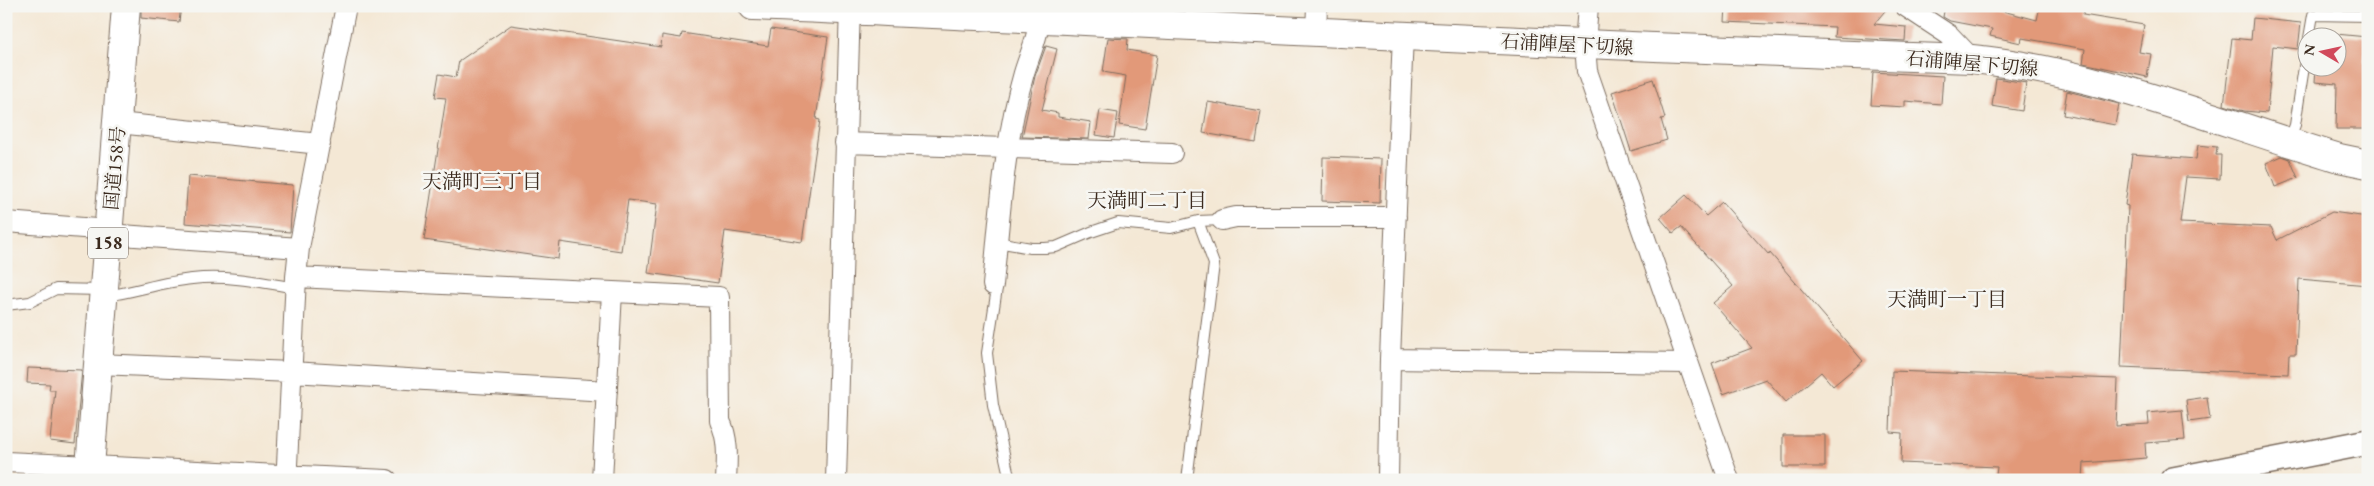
<svg xmlns="http://www.w3.org/2000/svg" width="2374" height="486" font-family="'EB Garamond','Noto Serif JP',serif">
<style>
.building{fill:#e29979}
.lines{fill:none;stroke-linecap:round;stroke-linejoin:round}
.service-casing{stroke:#7c6c5e;stroke-width:12}
.minor-casing{stroke:#7c6c5e;stroke-width:22}
.tertiary-casing{stroke:#7c6c5e;stroke-width:28}
.secondary-casing{stroke:#7c6c5e;stroke-width:30}
.trunk-casing{stroke:#7c6c5e;stroke-width:30}
.service{stroke:#fff;stroke-width:10}
.minor{stroke:#fff;stroke-width:20}
.tertiary{stroke:#fff;stroke-width:25}
.secondary{stroke:#fff;stroke-width:28}
.trunk{stroke:#fff;stroke-width:28}
.labels{text-anchor:middle;stroke-width:5;stroke-linejoin:round;paint-order:stroke}
.shield{fill:#f6f6f2;stroke:#73675e;stroke-width:1}
.shield-label{font-size:18px;font-weight:bold;fill:#3b2a1e}
.street-label{font-size:19px;fill:#3b2a1e;stroke:#f6f6f2}
.neighbourhood-label{font-size:20px;fill:#3b2a1e;stroke:#f6f6f2}
</style>
<rect width="100%" height="100%" fill="#f6f6f2"/>
<filter id="ink" filterUnits="userSpaceOnUse"><feTurbulence type="fractalNoise" baseFrequency=".02" numOctaves="2"/><feDisplacementMap in="SourceGraphic" scale="10" xChannelSelector="R" yChannelSelector="G"/><feConvolveMatrix kernelMatrix="1 2 1 2 8 2 1 2 1" color-interpolation-filters="sRGB"/></filter>
<filter id="wash" filterUnits="userSpaceOnUse"><feTurbulence type="fractalNoise" baseFrequency=".0096" numOctaves="4" result="noise"/><feDisplacementMap in="SourceGraphic" scale="20" xChannelSelector="R" yChannelSelector="G"/><feGaussianBlur stdDeviation="1.12" result="paint"/><feColorMatrix in="noise" values="0 0 0 0 0 0 0 0 0 0 0 0 0 0 0 0 0 1.4 0 .05"/><feComposite in="paint" operator="in"/></filter>
<g filter="url(#wash)">
<rect width="100%" height="100%" fill="#f4e8d5"/>
<g id="blocks">
<path class="building" d="M141,6H181L179,22L141,18Z
M1726,6H1889L1874,24L1906,27L1905,41L1834,37L1835,27L1725,22Z
M1945,6H1991V8L2037,20L2040,6H2067L2084,9L2083,15L2144,25L2139,52L2151,54L2147,77L2083,63L2085,49L2022,38L2021,43L1990,36L1992,29L1950,21L1943,17Z
M2253,18L2301,23L2298,49L2273,46L2267,113L2244,111L2224,105L2232,38L2251,40Z
M511,25L661,47L662,35L681,38L682,33L768,46L771,29L828,37L816,119L820,120L802,242L725,231L718,283L648,273L657,204L628,200L621,251L560,242L558,259L424,240L446,98L435,97L439,74L456,77L459,61Z
M2336,34L2367,37L2364,61L2368,62V129H2336L2337,84L2315,82L2316,68H2336Z
M1108,38L1128,39L1127,50L1157,55L1145,129L1119,125L1126,76L1103,72Z
M1046,46L1057,49L1042,110L1058,113V117L1091,122L1089,139L1022,137L1035,76Z
M1873,72L1943,76L1941,104L1905,101V107L1871,105Z
M1996,78L2026,83L2022,111L1992,106Z
M1653,79L1665,118L1661,119L1667,140L1631,151L1612,92Z
M2067,91L2119,104L2115,125L2063,115Z
M1208,102L1261,111L1256,142L1203,133Z
M1100,110L1118,113L1114,138L1096,135Z
M2198,145L2217,147L2216,155H2221L2220,179L2186,177L2180,223L2271,227L2277,240L2332,212L2368,217V285L2299,279L2296,354H2289L2288,374L2121,367L2128,206L2125,205L2132,154L2196,159Z
M2282,156L2290,159L2298,178L2275,187L2266,163Z
M1323,157L1381,159L1380,203L1322,201Z
M188,176L293,185L290,232L185,223Z
M1686,195L1706,216L1722,202L1769,255L1770,253L1863,361L1833,386L1821,372L1786,402L1766,379L1723,394L1712,363L1752,348L1713,303L1733,286L1681,227L1673,233L1660,218Z
M28,368L82,370L75,444L50,441L55,390H49L50,384L27,383Z
M1892,371L2118,379L2116,426L2149,424L2148,413L2182,410L2185,440L2145,443L2146,458L2084,463L2083,478L1996,475L1997,467L1901,463L1902,433L1890,432Z
M2207,397L2210,419L2189,422L2186,400Z
M1783,435H1825V467H1783Z"/>
</g>
</g>
<g filter="url(#ink)">
<use href="#blocks" fill-opacity="0" stroke="#7c6c5e" stroke-width="1"/>
<g class="lines">
<defs>
<path id="service" d="M2309,38L2313,15L2368,16
M2289,141L2295,125L2306,54
M997,242L1031,248H1045L1056,247L1091,232L1118,223L1171,228L1198,221L1222,220
M993,285L997,288L987,353L993,405L1010,480
M105,296C134,292 162,282 192,279C227,275 261,282 296,288
M6,305L30,302L56,289L102,290
M1187,480L1214,264L1198,221"/>
<path id="minor" d="M1588,6L1585,45L1587,71L1729,480
M1905,6L1949,35L1972,59
M1316,32L1317,6
M118,123L320,144
M845,143L1172,153
M1222,220L1236,217H1396
M6,222L109,230
M108,234L299,248
M296,277L719,297L720,421C729,439 727,460 726,480
M993,285C1000,215 1004,141 1024,73C1030,53 1043,27 1038,6
M1390,359L1688,363
M98,364L292,372L607,391
M6,462L387,480
M289,480L287,465L296,277L299,248L346,6
M602,480L612,292
M836,480L850,6
M1388,480L1390,359L1403,34"/>
<path id="tertiary" d="M2173,480L2368,442"/>
<path id="secondary" d="M753,6C1159,23 1565,46 1972,59C2097,71 2219,122 2339,158L2368,164"/>
<path id="trunk" d="M89,480L126,6"/>
</defs>
<use href="#service" class="service-casing"/>
<use href="#minor" class="minor-casing"/>
<use href="#tertiary" class="tertiary-casing"/>
<use href="#secondary" class="secondary-casing"/>
<use href="#trunk" class="trunk-casing"/>
<use href="#service" class="service"/>
<use href="#minor" class="minor"/>
<use href="#tertiary" class="tertiary"/>
<use href="#secondary" class="secondary"/>
<use href="#trunk" class="trunk"/>
</g>
</g>
<g class="labels">
<rect class="shield" x="88" y="227.5" width="40" height="31" rx="4"/>
<g class="shield-label">
<text x="108" y="249">158</text>
</g>
<g class="street-label">
<text transform="translate(1567 44) rotate(3)" y="7">石浦陣屋下切線</text>
<text transform="translate(1972 63) rotate(5)" y="7">石浦陣屋下切線</text>
<text transform="translate(114 168) rotate(-85)" y="7">国道158号</text>
</g>
<g class="neighbourhood-label">
<text x="482" y="188">天満町三丁目</text>
<text x="1147" y="207">天満町二丁目</text>
<text x="1947" y="306">天満町一丁目</text>
</g>
</g>
<rect width="2374" height="486" fill="none" stroke="#f6f6f2" stroke-width="25"/>
<g transform="translate(2322 52) rotate(279)"><circle r="24" fill="#f6f6f2" stroke="#aba49d"/>
<path d="M0-4L9 19L0 12L-9 19Z" fill="#d1495b"/>
<text y="-8" font-size="14" font-weight="bold" text-anchor="middle" fill="#3b2a1e">N</text>
</g>
</svg>
